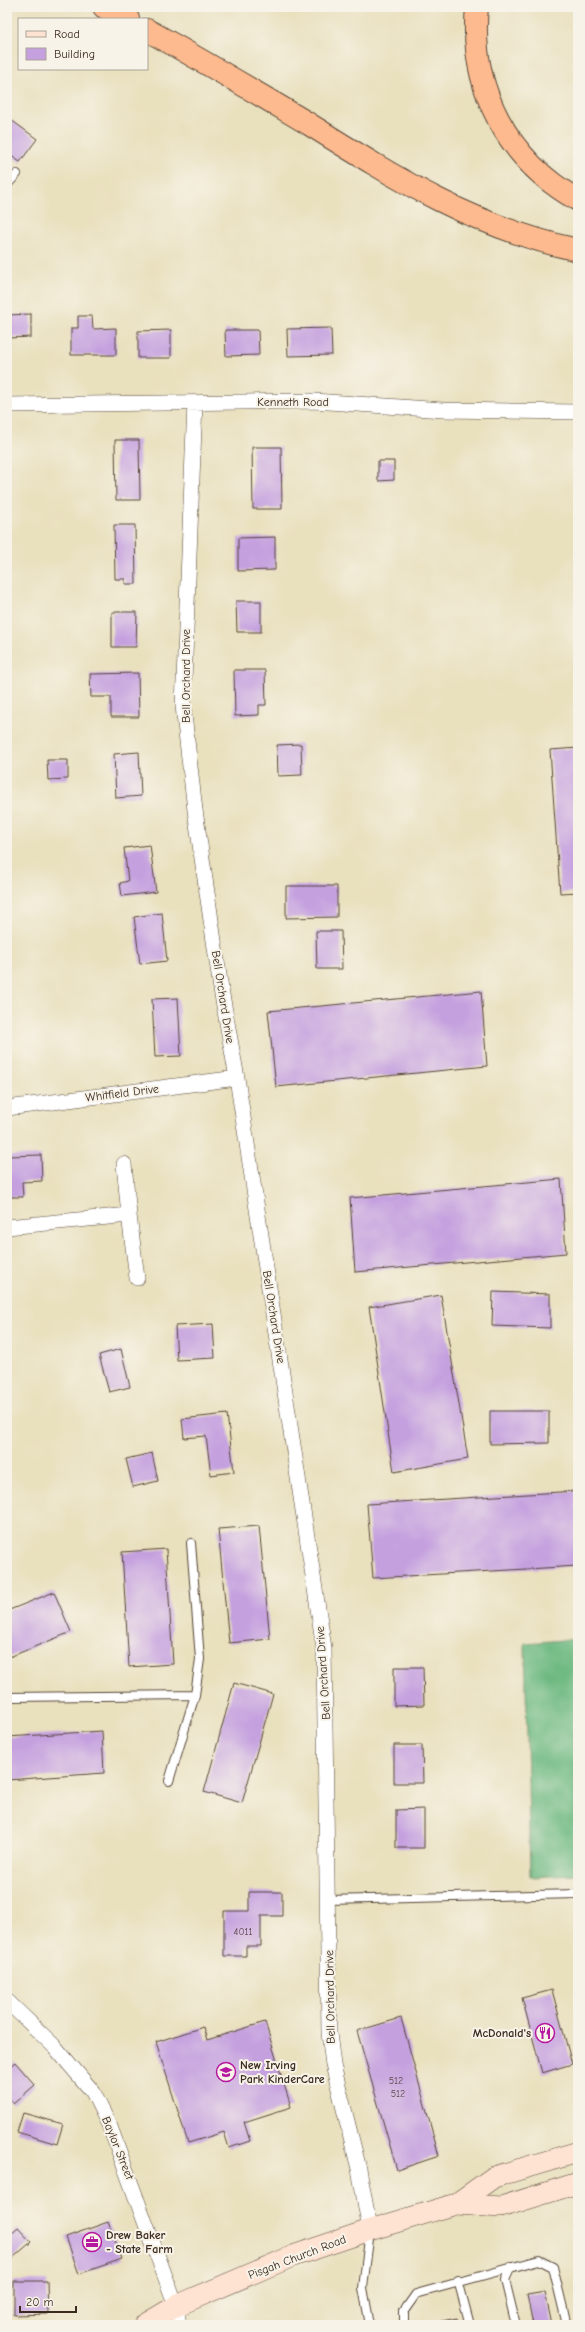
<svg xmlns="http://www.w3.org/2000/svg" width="585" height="2332" font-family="'Comic Neue',sans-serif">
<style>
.forest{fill:#6db981;stroke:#547250}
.building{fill:#c5a0df}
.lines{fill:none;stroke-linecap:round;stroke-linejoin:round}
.service-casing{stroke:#554536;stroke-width:10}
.minor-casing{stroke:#554536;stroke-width:16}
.secondary-casing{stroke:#554536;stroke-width:22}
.motorway-casing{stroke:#554536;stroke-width:24}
.service{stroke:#fff;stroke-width:8}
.minor{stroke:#fff;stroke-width:15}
.secondary{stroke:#fee3d2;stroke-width:21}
.motorway{stroke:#fcba8e;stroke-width:22}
.labels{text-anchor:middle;stroke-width:4;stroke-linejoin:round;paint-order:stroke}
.number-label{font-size:10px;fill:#5e484e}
.street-label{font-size:12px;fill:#3b2a1e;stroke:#f7f3e8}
.poi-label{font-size:12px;font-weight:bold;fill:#3b2a1e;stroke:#f7f3e8;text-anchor:start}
</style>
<rect width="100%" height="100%" fill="#f7f3e8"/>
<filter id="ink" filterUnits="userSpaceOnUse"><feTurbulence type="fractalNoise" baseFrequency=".025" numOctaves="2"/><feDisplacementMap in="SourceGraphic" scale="8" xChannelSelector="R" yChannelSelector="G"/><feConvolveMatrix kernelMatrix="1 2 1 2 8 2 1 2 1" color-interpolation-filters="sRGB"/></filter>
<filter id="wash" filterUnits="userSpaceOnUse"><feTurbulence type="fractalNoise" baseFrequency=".012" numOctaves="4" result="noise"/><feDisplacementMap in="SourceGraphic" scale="16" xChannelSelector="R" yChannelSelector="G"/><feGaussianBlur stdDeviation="0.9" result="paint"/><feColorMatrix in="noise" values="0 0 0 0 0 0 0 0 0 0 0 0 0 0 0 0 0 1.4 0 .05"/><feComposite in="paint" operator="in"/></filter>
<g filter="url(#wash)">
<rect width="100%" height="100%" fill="#e9e0be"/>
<path class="forest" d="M578,1639V1875L530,1877L525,1643Z"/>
<g id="blocks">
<path class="building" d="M7,117L37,139L20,162L7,153Z
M31,314V337L7,338V315Z
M78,316H92L93,329L116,328V355H71V328H78Z
M331,328L332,355L288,356L287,329Z
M171,330V358H138V331Z
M225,330H258L259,355L226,356Z
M115,440H139L140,500H116Z
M252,447H281L282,509H253Z
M378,461H394V480L378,481Z
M114,525H135L136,584H125V579H115Z
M275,537V570L238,571V538Z
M236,601H261V632H237Z
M112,612H137L136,647H112Z
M234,670H265L266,705H259V715L235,716Z
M138,673L139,717H111V697H91L90,674Z
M301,744L302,775L278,776L277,745Z
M578,748V892L560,893L550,750Z
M139,752L141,796L116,798L114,754Z
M47,760H68V779L48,780Z
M150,845L156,892L122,896L120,883L128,881L124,848Z
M286,886H337V917L286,918Z
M162,913L167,961L140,964L134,917Z
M316,931H341L342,969H317Z
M481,991L487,1066L276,1087L268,1011Z
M178,998L181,1056L155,1057L152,999Z
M41,1155L42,1181L22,1182L23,1197H7V1156Z
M561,1179L566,1253L355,1272L350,1198Z
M493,1292L550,1294V1328L492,1326Z
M441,1295L468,1459L394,1472L369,1307Z
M213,1324L215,1358L177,1360L175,1326Z
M121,1349L130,1387L109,1392L99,1355Z
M490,1411H549V1443L490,1444Z
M227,1414L234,1472L211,1475L206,1436L184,1438L182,1419Z
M152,1453L158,1481L133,1487L126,1459Z
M576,1491L578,1566L373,1578L367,1504Z
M259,1526L270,1639L229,1643L218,1529Z
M166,1549L173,1664L129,1667L122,1552Z
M54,1592L71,1632L7,1658V1611Z
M394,1667H423L424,1705L394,1706Z
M234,1683L273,1694L242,1803L204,1792Z
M102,1731L104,1773L7,1780V1737Z
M394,1745H422L423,1783H394Z
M424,1809V1848H396V1810Z
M249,1892H282V1916H261V1946H246V1956H224V1911H249Z
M552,1990L572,2064L542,2073L522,1998Z
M401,2018L439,2156L397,2170L357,2031Z
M265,2022L291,2107L244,2122L250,2141L229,2148L224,2132L188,2143L156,2042L203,2027L207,2040Z
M15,2062L35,2085L13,2104L7,2097V2069Z
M23,2113L63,2124L57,2144L17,2132Z
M108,2222L122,2259L79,2274L66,2237Z
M18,2228L31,2242L7,2263V2238Z
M14,2281H47L48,2314L14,2315Z
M545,2292L552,2325H533L527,2295Z
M457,2318L458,2325H426V2324Z"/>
</g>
</g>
<g filter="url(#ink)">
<use href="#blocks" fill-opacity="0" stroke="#554536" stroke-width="1"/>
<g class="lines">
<defs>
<path id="service" d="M7,185L17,174
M7,1697L195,1695L200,1659L191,1543
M169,1781L195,1695
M328,1900L578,1894
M370,2231L363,2288L370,2325
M511,2267L505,2280L516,2325
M458,2280L470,2325
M404,2325V2311L416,2294L539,2260L553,2267L567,2325"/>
<path id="minor" d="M195,403L183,706L195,810L221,989L237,1078L324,1648L329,2033L333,2065L359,2169L370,2230
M7,405L314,401L443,410L578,412
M7,1108L237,1078
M124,1164L129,1215
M7,1227L129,1215L137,1278
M7,2001L55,2047L93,2092L110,2127L176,2306L179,2325"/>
<path id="secondary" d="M456,2204L494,2177L578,2152
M144,2325L176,2306L293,2256L370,2230L456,2204L501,2207L578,2183"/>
<path id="motorway" d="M104,7L128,19
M477,7C469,88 508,161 578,200
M147,30C202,60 255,92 309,124C397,179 475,228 578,250"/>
</defs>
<use href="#service" class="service-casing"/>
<use href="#minor" class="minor-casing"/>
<use href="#secondary" class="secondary-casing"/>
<use href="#motorway" class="motorway-casing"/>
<use href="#service" class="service"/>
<use href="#minor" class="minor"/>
<use href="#secondary" class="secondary"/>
<use href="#motorway" class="motorway"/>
</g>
</g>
<defs>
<symbol id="restaurant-ring" viewBox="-11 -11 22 22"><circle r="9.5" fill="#f7f3e8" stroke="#b5179e" stroke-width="1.5"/><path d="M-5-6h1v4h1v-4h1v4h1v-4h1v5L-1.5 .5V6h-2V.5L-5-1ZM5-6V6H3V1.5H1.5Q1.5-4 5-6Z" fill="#b5179e"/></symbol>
<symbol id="school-ring" viewBox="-11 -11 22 22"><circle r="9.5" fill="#f7f3e8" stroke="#b5179e" stroke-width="1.5"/><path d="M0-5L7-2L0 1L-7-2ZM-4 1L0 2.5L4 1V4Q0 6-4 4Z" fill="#b5179e"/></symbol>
<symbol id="office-ring" viewBox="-11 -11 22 22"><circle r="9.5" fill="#f7f3e8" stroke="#b5179e" stroke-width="1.5"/><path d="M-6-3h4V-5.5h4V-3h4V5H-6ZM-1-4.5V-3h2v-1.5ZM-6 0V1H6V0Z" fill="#b5179e"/></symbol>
</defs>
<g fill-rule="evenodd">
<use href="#restaurant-ring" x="534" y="2022" width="22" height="22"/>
<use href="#school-ring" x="215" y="2061" width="22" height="22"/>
<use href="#office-ring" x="81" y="2231" width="22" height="22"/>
</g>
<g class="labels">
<g class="number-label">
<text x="243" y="1935">4011</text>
<text x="396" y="2084">512</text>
<text x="398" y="2097">512</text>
</g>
<g class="street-label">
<text x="293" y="406">Kenneth Road</text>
<text transform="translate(186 676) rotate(-90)" y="4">Bell Orchard Drive</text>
<text transform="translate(223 997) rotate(81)" y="4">Bell Orchard Drive</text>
<text transform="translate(122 1093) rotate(-7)" y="4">Whitfield Drive</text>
<text transform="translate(274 1317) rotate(81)" y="4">Bell Orchard Drive</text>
<text transform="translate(323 1673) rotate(-94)" y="4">Bell Orchard Drive</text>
<text transform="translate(330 1997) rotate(-91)" y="4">Bell Orchard Drive</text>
<text transform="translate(118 2148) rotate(68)" y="4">Baylor Street</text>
<text transform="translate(297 2257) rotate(-21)" y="4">Pisgah Church Road</text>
</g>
<g class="poi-label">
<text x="531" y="2037" text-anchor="end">McDonald's</text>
<text x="240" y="2069">New Irving<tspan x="240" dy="14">Park KinderCare</tspan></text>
<text x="106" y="2239">Drew Baker<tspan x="106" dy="14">- State Farm</tspan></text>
</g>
</g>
<rect width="585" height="2332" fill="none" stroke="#f7f3e8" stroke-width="24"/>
<rect x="18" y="18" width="130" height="52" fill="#f7f3e8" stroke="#aca397"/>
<rect x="26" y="31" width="20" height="6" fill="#fee3d2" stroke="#aca397"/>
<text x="54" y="38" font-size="12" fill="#3b2a1e">Road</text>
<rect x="26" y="48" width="20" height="12" fill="#c5a0df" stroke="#aca397"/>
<text x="54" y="58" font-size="12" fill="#3b2a1e">Building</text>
<path d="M20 2306v6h56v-6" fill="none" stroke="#3b2a1e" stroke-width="2"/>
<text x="26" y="2306" font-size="12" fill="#3b2a1e" stroke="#f7f3e8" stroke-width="3" paint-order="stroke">20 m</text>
</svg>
